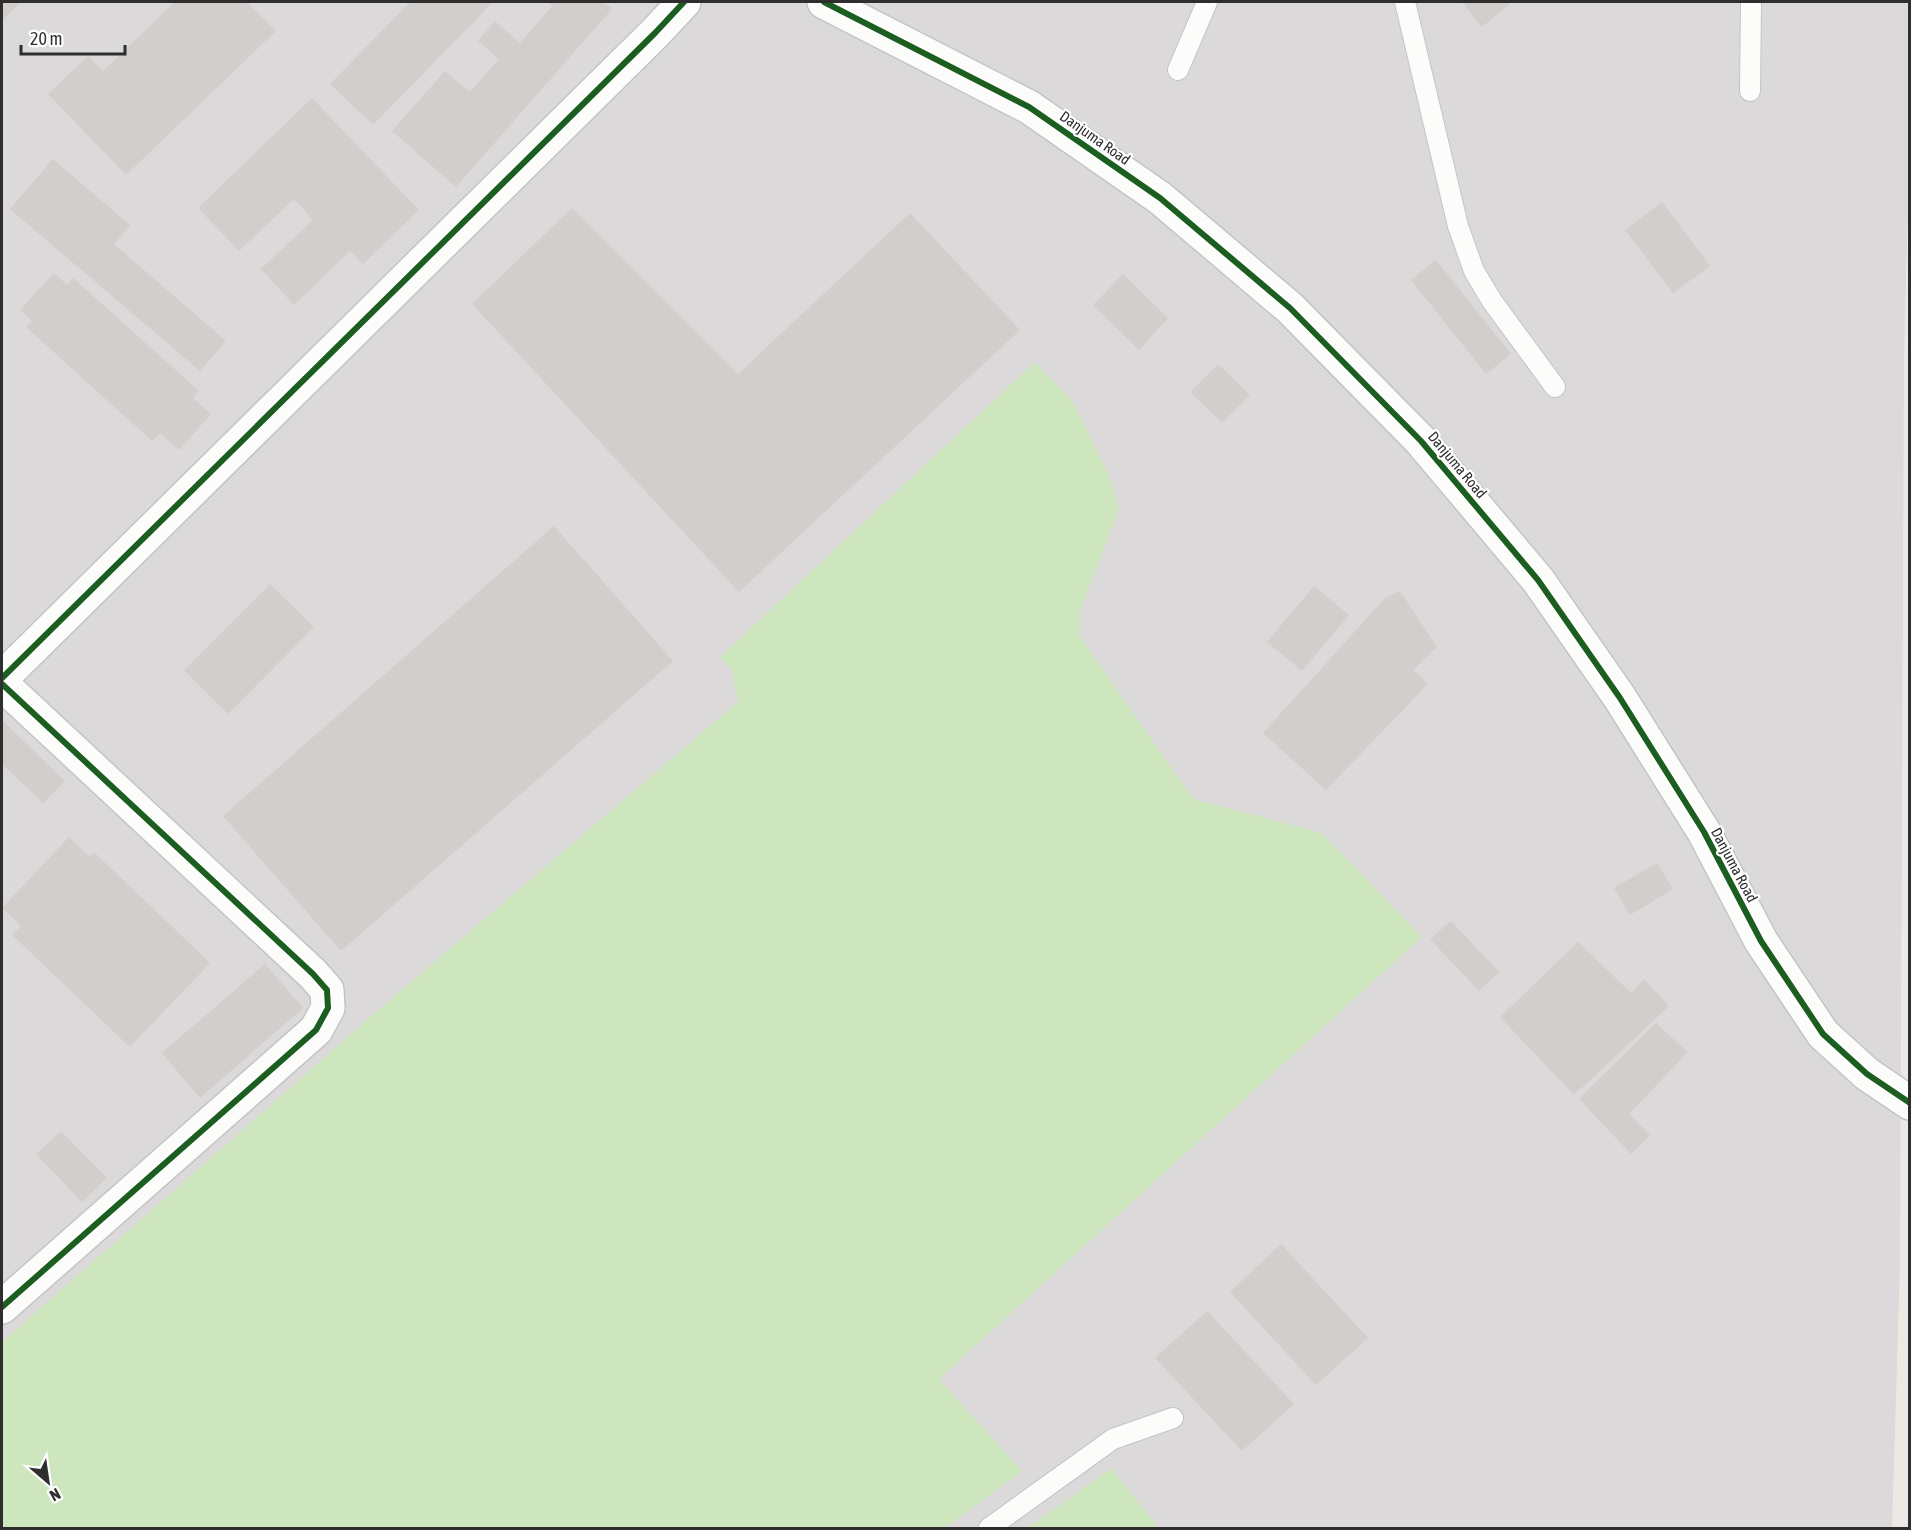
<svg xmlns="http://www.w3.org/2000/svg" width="1911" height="1530" font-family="'Asap Condensed',sans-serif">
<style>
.industrial{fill:#dcd9db}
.green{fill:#cee6be}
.building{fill:#d1cecb}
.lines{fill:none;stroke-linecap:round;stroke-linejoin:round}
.service-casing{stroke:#c5c4c5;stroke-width:22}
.minor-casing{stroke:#c5c4c5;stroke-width:36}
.service{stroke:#fcfcfb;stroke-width:20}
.minor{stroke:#fcfcfb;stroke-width:33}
.cycleway-casing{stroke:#fff;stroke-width:10}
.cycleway{stroke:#1b5e20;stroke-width:6}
.labels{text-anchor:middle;stroke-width:4.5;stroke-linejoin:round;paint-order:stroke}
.street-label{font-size:15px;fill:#2e2e2e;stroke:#fff}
</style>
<rect width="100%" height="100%" fill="#ece8e4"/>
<path class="industrial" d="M2,2H1909V169L1904,356L1900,1265L1892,1528H2Z"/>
<path class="green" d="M1035,362L1073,402L1109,476L1119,509L1080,611L1079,635L1193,799L1322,833L1422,937L939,1379L1022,1471L945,1528H2V1342L384,1005L738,702L732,670L720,657Z
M1111,1468L1159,1528H1028Z"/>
<path class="building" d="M2,2H21L2,21Z
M175,2H247L276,31L126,175L48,94L88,56L103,71Z
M410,2H493L373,125L330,84Z
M547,2H604L612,9L456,187L392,131L445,71L470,92L499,59L478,41L495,21L520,43L552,6Z
M1462,2H1508L1510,4L1482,27Z
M312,98L419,210L363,264L350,251L294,305L261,269L313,220L294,199L239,251L198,208Z
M53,159L130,225L114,244L226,341L200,371L10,209Z
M1662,202L1710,266L1673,293L1625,230Z
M572,208L738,374L910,213L1020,330L739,592L472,304Z
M1436,260L1511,354L1486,374L1411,280Z
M54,273L67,285L73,278L199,391L193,398L211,414L179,450L160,433L152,441L26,327L32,321L20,310Z
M1123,274L1168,318L1139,350L1093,305Z
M1218,364L1250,395L1222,423L1190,392Z
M554,526L673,661L341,951L223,816Z
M270,584L314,627L228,714L184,670Z
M1314,586L1349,615L1302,671L1267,642Z
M1400,591L1437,647L1413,670L1428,684L1326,790L1263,733L1385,598Z
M2,720L65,781L43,803L2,764Z
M69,837L90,857L94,852L210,963L130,1047L12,935L21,926L2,908Z
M1657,863L1673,889L1630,915L1614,888Z
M1451,921L1499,972L1479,991L1430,939Z
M1578,942L1631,993L1644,979L1669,1006L1574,1095L1500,1017Z
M265,964L303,1008L200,1098L162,1053Z
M1656,1023L1688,1052L1629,1114L1650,1135L1631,1154L1579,1099Z
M61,1131L107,1178L82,1202L36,1154Z
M1281,1244L1368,1338L1316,1385L1230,1292Z
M1207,1311L1294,1404L1242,1451L1155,1358Z"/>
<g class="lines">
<defs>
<path id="service" d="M1405,2L1458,226L1474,271L1492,301L1555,387
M1178,70L1207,2
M1750,91L1751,2
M989,1528L1113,1439L1173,1418"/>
<path id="minor" d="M824,2L1029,107L1160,198L1290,308L1421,441L1538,580L1620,698L1704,832L1761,941L1823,1034L1867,1074L1910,1103
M2,678L655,33L684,2
M2,684L313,974L327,990L328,1008L316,1030L2,1307"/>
</defs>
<use href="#service" class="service-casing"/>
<use href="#minor" class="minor-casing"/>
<use href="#service" class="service"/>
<use href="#minor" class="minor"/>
<defs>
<path id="cycleway" d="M824,2L1029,107L1160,198L1290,308L1421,441L1538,580L1620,698L1704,832L1761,941L1823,1034L1867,1074L1910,1103
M2,678L655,33L684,2
M2,684L313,974L327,990L328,1008L316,1030L2,1307"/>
</defs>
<use href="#cycleway" class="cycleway-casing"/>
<use href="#cycleway" class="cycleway"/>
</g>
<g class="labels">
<g class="street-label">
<text transform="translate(1095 138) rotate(35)" y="5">Danjuma Road</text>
<text transform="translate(1457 465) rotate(50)" y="5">Danjuma Road</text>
<text transform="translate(1734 865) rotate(62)" y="5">Danjuma Road</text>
</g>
</g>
<rect width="1911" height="1530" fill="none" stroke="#2e2e2e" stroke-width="6"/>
<g transform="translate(48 1482) rotate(151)" stroke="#ffffff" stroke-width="4.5" paint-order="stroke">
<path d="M0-4.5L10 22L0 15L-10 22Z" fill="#2e2e2e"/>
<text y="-9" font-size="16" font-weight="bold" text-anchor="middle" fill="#2e2e2e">N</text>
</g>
<path d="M21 45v9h104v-9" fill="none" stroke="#2e2e2e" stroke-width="3"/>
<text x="30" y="45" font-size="18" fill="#2e2e2e" stroke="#ffffff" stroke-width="4.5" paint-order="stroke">20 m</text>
</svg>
